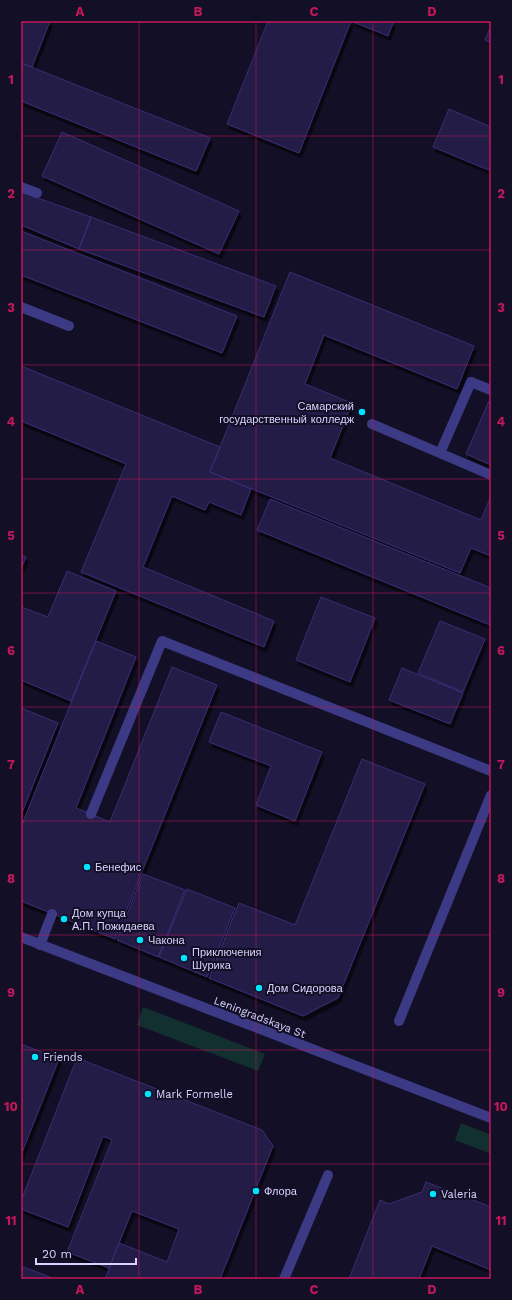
<svg xmlns="http://www.w3.org/2000/svg" width="512" height="1300" font-family="'Work Sans',sans-serif">
<style>
.green{fill:#12302f}
.building{fill:#241b47;stroke:#3b2d73;filter:url(#shadow)}
.lines{fill:none;stroke-linecap:round;stroke-linejoin:round}
.lane{stroke:#3d3a85;stroke-width:10}
.street{stroke:#3d3a85;stroke-width:10}
.grid{fill:none;stroke:#c2185b;stroke-width:1;stroke-opacity:0.55}
.poi-dot{fill:#00e5ff;stroke:#130f26;stroke-width:1.5}
.labels{text-anchor:middle;stroke-width:4;stroke-linejoin:round;paint-order:stroke}
.poi-label{font-size:11px;fill:#d9d4ff;stroke:#130f26;text-anchor:start}
.street-label{font-size:11px;fill:#d9d4ff;stroke:#130f26}
.neatline{fill:none;stroke:#c2185b;stroke-width:1.5}
.grid-label{font-size:13px;text-anchor:middle;font-weight:bold;fill:#c2185b}
</style>
<defs>
<filter id="shadow"><feDropShadow dx="2.5" dy="4.5" stdDeviation="0" flood-color="#0009"/></filter>
</defs>
<rect width="100%" height="100%" fill="#130f26"/>
<path class="green" d="M143,1007L265,1054L258,1071L137,1025Z
M461,1123L491,1135V1154L455,1140Z"/>
<path class="building" d="M21,21H50L32,67L21,63Z
M268,21H388L393,23L388,36L351,21L299,153L227,124Z
M491,26V43L485,40Z
M21,63L210,138L196,171L21,101Z
M449,109L491,127V171L433,147Z
M62,132L239,211L219,254L42,176Z
M21,192L91,217L79,249L21,225Z
M91,217L276,286L264,317L79,249Z
M21,231L237,316L222,353L21,275Z
M290,272L474,346L457,389L324,335L305,384L352,403L330,458L481,520L491,496V556L471,548L460,573L210,472Z
M21,366L220,447L210,472L251,489L241,515L209,502L205,510L172,496L143,567L274,621L264,647L81,572L126,464L21,421Z
M489,401L491,402V465L466,454Z
M270,499L491,588L490,625L257,530Z
M21,555L26,557L21,569Z
M67,571L116,591L71,701L21,680V607L48,617Z
M321,597L375,618L350,682L296,660Z
M440,621L485,639L463,692L418,673Z
M96,641L136,657L76,808L110,822L172,667L217,685L115,939L21,901V827Z
M402,668L463,693L450,724L389,700Z
M21,708L58,723L21,815Z
M221,712L322,752L295,821L256,805L271,766L209,742Z
M362,759L425,784L338,998L303,1016L209,978L239,903L295,925Z
M143,874L185,890L158,957L117,940Z
M187,889L235,908L207,977L159,957Z
M21,1044L59,1059L21,1155Z
M77,1058L262,1130L273,1146L220,1279H105L119,1243L167,1262L179,1229L132,1211L109,1268L67,1252L112,1140L103,1136L68,1227L21,1209V1201Z
M426,1182L491,1207V1270L432,1246L419,1279H349L380,1200L389,1204L422,1192Z
M21,1266L55,1279H21Z"/>
<g class="lines">
<path class="lane" d="M21,187L37,193
M21,307L69,326
M372,424L491,475
M440,453L471,382L491,390
M91,814L162,641L491,771
M40,945L52,914"/>
<path class="street" d="M21,937L491,1118
M399,1021L491,795
M284,1279L328,1175"/>
</g>
<path class="grid" d="M139,21V1279M256,21V1279M373,21V1279M21,136H491M21,250H491M21,365H491M21,479H491M21,593H491M21,707H491M21,821H491M21,935H491M21,1050H491M21,1164H491"/>
<g class="poi-dot">
<circle cx="362" cy="412" r="4"/>
<circle cx="87" cy="867" r="4"/>
<circle cx="64" cy="919" r="4"/>
<circle cx="140" cy="940" r="4"/>
<circle cx="184" cy="958" r="4"/>
<circle cx="259" cy="988" r="4"/>
<circle cx="35" cy="1057" r="4"/>
<circle cx="148" cy="1094" r="4"/>
<circle cx="256" cy="1191" r="4"/>
<circle cx="433" cy="1194" r="4"/>
</g>
<g class="labels">
<g class="poi-label">
<text x="354" y="410" text-anchor="end">Самарский<tspan x="354" dy="13">государственный колледж</tspan></text>
<text x="95" y="871">Бенефис</text>
<text x="72" y="917">Дом купца<tspan x="72" dy="13">А.П. Пожидаева</tspan></text>
<text x="148" y="944">Чакона</text>
<text x="192" y="956">Приключения<tspan x="192" dy="13">Шурика</tspan></text>
<text x="267" y="992">Дом Сидорова</text>
<text x="43" y="1061">Friends</text>
<text x="156" y="1098">Mark Formelle</text>
<text x="264" y="1195">Флора</text>
<text x="441" y="1198">Valeria</text>
</g>
<g class="street-label">
<text transform="translate(260 1017) rotate(21)" y="4">Leningradskaya St</text>
</g>
</g>
<rect width="512" height="1300" fill="none" stroke="#130f26" stroke-width="44"/>
<path d="M36 1258v6h100v-6" fill="none" stroke="#d9d4ff" stroke-width="2"/>
<text x="42" y="1258" font-size="12" fill="#d9d4ff" stroke="#130f26" stroke-width="3" paint-order="stroke">20 m</text>
<rect x="22" y="22" width="468" height="1256" class="neatline"/>
<g class="grid-label">
<text x="80" y="16">A</text>
<text x="198" y="16">B</text>
<text x="314" y="16">C</text>
<text x="432" y="16">D</text>
<text x="11" y="84">1</text>
<text x="501" y="84">1</text>
<text x="11" y="198">2</text>
<text x="501" y="198">2</text>
<text x="11" y="312">3</text>
<text x="501" y="312">3</text>
<text x="11" y="426">4</text>
<text x="501" y="426">4</text>
<text x="11" y="540">5</text>
<text x="501" y="540">5</text>
<text x="11" y="655">6</text>
<text x="501" y="655">6</text>
<text x="11" y="769">7</text>
<text x="501" y="769">7</text>
<text x="11" y="883">8</text>
<text x="501" y="883">8</text>
<text x="11" y="997">9</text>
<text x="501" y="997">9</text>
<text x="11" y="1111">10</text>
<text x="501" y="1111">10</text>
<text x="11" y="1225">11</text>
<text x="501" y="1225">11</text>
<text x="80" y="1294">A</text>
<text x="198" y="1294">B</text>
<text x="314" y="1294">C</text>
<text x="432" y="1294">D</text>
</g>
</svg>
